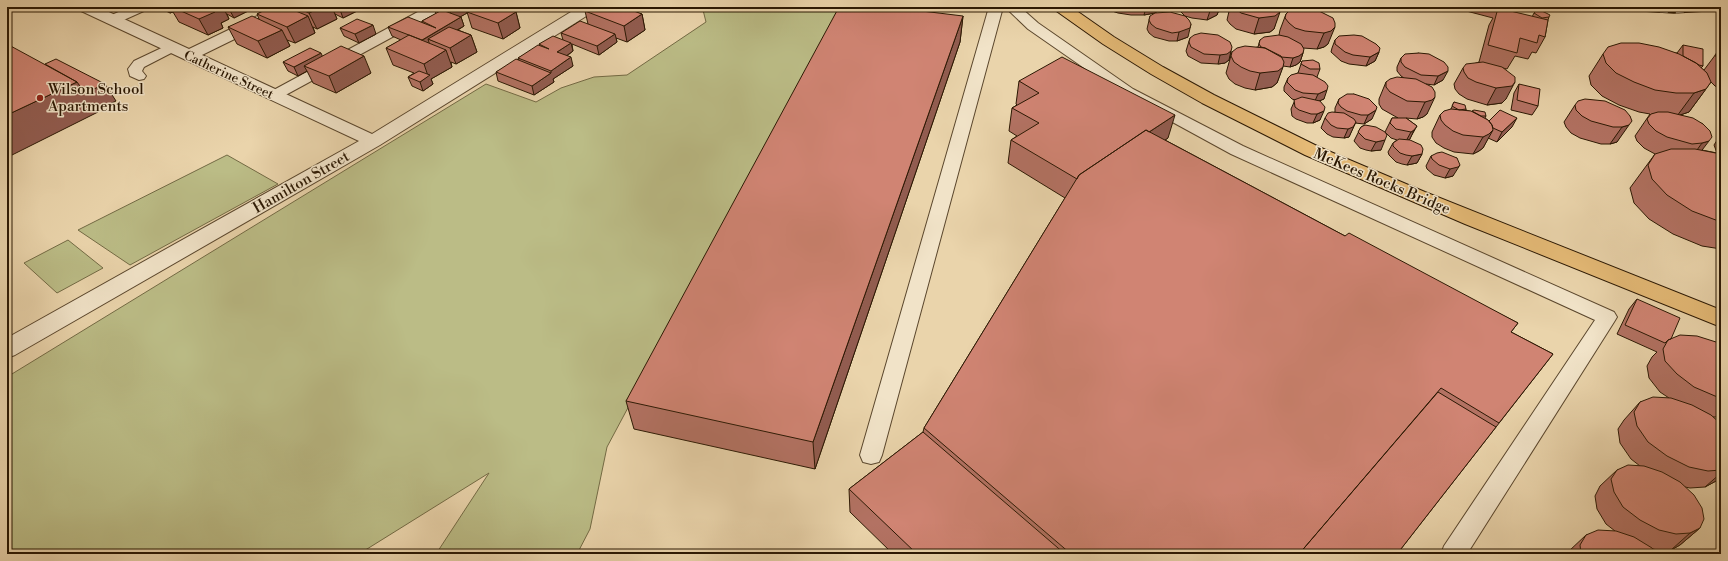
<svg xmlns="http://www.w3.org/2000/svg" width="1728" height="561" font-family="'Libre Bodoni',serif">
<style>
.green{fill:#bbbc86;stroke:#736a44}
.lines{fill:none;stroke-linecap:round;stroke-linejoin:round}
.service-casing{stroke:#5b472d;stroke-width:2}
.minor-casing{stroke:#5b472d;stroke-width:2}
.primary-casing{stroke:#2b1803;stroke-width:2}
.service{fill:#f1e3c8;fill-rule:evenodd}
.minor{fill:#f1e3c8;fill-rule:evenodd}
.primary{fill:#e5ba76;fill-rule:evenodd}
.rail-casing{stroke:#2b1803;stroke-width:3.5}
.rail{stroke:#f1e3c8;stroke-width:2.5;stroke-dasharray:8;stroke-linecap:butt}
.wall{fill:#b37263;stroke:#2b1803}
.shaded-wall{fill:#925c50;stroke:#2b1803}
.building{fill:#d08473;stroke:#2b1803}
.poi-dot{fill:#8f2418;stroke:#f1e3c8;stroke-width:1.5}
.labels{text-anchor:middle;stroke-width:3;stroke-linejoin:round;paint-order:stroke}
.far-street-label{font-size:13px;fill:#2b1803;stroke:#f1e3c8}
.poi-label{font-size:15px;fill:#2b1803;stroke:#f1e3c8;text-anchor:start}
.street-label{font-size:15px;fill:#2b1803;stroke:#f1e3c8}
</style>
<rect width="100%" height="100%" fill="#ead4ab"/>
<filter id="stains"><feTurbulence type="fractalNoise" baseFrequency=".005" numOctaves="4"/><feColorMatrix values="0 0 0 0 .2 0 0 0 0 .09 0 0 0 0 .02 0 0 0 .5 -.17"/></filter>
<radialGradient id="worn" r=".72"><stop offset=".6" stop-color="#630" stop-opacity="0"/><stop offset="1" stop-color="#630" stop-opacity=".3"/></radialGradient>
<path class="green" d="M706,7H898L897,10L835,20L607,447L590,529L577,554H436L489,473L359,554H7V377L486,84L536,102L561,88L594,77L627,75L706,22L703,10Z
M227,155L278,184L130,265L78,230Z
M68,240L103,268L57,293L24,263Z"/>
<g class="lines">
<defs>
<path id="service" d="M130,7H148L146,10L117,23H107L105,20L107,17Z
M427,7H444L442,10L280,98L275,100L270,98L267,95L270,92Z
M989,7H1003L882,455L879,462L871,464L863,462L860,455Z
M1005,7H1020L1038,23L1133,89L1243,146L1614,312L1617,317L1614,322L1467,554H1441L1444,546L1595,320L1231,154L1123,95L1028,29Z
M172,43L177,44L179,47L177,50L144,67L142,71L146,76L144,79L139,80L130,76L128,69L134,61Z"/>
<path id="minor" d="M77,7H98L189,49L276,7H296L294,10L202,55L372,134L579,7H598L596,10L380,145L15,355L7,358V338L359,141L79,10Z"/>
<path id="primary" d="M1053,7H1071L1114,37L1163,67L1214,95L1319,147L1425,192L1721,310V327L1465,224L1305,155L1202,103L1151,74L1103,44L1055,10Z"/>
</defs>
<use href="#service" class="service-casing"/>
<use href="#minor" class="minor-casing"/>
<use href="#primary" class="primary-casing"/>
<use href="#service" class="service"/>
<use href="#minor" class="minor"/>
<use href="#primary" class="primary"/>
<defs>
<path id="rail" d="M1596,7L1674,12L1721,9"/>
</defs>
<use href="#rail" class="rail-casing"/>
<use href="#rail" class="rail"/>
</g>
<path class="wall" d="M158,7H256L234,18L227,14L229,19L221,23L223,28L208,35L179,22L173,12L170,13Z
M271,7H362L363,8L343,18L335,14L337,19L317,29L313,27L315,33L295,43L287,40L290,46L267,58L237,44L228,27L259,19L257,14Z
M434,7H465L467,13L460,17H461L464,26L458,30L471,35L477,52L456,64L451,62L452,67L431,79L433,84L423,91L412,86L408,77L414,73L393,65L386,48L401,40L392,36L388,27L423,23L422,21L436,14Z
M536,7H549L544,10Z
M1104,7H1162V8L1155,13L1144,15H1131L1118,13L1106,9Z
M1178,7H1220L1217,15L1207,20L1192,18L1185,16L1177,8Z
M1230,7H1280L1274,29L1270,32L1254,34L1236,29L1230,24L1227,20Z
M1451,7H1501L1500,9L1532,17L1534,13L1549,17L1548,20L1545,37L1536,53L1532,52L1528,59L1515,56L1507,69L1503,68L1506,99L1502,103L1487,105L1467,99L1459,94L1455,89L1454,84L1463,68L1479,62L1489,25L1493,18Z
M1317,10L1328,44L1324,47L1317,49L1303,48V53L1300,62L1296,65L1290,67L1283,66L1277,83L1272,87L1255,90L1245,88L1235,84L1229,79L1226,73L1232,52L1258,47L1260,40L1280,36L1279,35L1280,30L1286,14Z
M585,11L642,14L645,30L627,42L616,38L617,42L599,55L572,44L573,51L567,56L573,66L553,79L554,82L534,95L498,81L496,72L519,60L518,58L540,46L539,44L563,40L561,33L588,24Z
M467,12H516L520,28L503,39L472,28Z
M963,16L960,42L815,469L634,429L626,401Z
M1150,16L1188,37L1177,41H1169L1154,37L1149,33L1147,29Z
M340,28L376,34L359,43L344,36Z
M1190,38L1231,51L1229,60L1225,63L1218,64L1201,63L1188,56L1186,51Z
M1335,40L1379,52L1375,61L1366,66L1349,64L1341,61L1331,52L1332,48Z
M1683,45L1703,66L1701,68L1704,70L1719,50L1721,49V89L1715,86L1711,82L1689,112L1680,115L1703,124L1702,150L1717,153L1714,145L1721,134V249L1702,246L1673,234L1649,219L1634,203L1630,188L1655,154L1644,148L1637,141L1635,136L1650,114L1639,112L1619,105L1602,96L1591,85L1589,76L1603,54L1677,53Z
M1419,53L1443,80L1434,85L1426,84L1427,114L1423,117L1417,119L1406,118L1417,126L1409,140L1422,154L1417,163L1407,165L1402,164L1396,162L1389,155L1388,152L1393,143L1397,140L1391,138L1385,132L1392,118H1398L1382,109L1379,104V99L1386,82L1404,78L1401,76L1397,71V67L1401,58Z
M1302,61L1320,69L1317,77L1324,99L1319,101L1320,120L1313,123H1307L1296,119L1292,116L1291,109L1295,100L1292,99L1284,91V87L1288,78L1298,73Z
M283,62L371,73L336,93L313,83L307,71L298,76L288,71Z
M1019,81L1168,138L1165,140L1345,236L1518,323L1511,332L1553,354L1397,554H893L850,512L849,489L923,432L924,428L1065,198L1008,163L1011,140L1017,136L1009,131L1012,108L1017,105L1016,104Z
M1519,84L1538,106L1532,115L1511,110L1514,93Z
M1354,94L1372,119L1364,124L1355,123L1349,137L1344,138L1333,137L1327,134L1321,128L1325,118L1335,112V108L1339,99Z
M1454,102L1466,109V110L1486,116L1485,118L1489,121L1512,127L1497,142L1488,138L1483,148L1479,151L1473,154L1454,152L1444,148L1436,143L1432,137V132L1440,115L1451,109Z
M1575,105L1630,116L1617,142L1610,144H1601L1580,138L1571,133L1566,127L1564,122Z
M1365,125L1381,150L1371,151L1366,150L1360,148L1354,141L1361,127Z
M1431,156L1457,158L1453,176L1445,178L1434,175L1427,169L1426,166Z
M1637,299L1671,339L1721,344V417H1713L1721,424V477L1716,481L1705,487L1690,488L1685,487L1700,528L1680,545L1671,550H1657L1653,549L1657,554H1568L1569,551L1586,535L1615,531L1606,524L1597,509L1595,496L1600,486L1617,470L1640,466L1631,459L1620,443L1618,429L1624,420L1640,402L1669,398L1660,392L1649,378L1647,366L1652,357L1657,352L1617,334L1629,309Z"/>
<path class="shaded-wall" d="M167,7H170L173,12L170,13Z
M213,7H223L229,19L221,23L223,28L208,35L199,19L208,9Z
M228,7H256L234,18Z
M321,7H332L337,19L317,29L309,13Z
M339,7H362L363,8L343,18Z
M459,7H465L467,13L453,21L450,12Z
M543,7H549L544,10Z
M1146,7H1162V8L1155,13L1144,15Z
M1220,7L1217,15L1207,20L1210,11Z
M516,12L520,28L503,39L498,23Z
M1280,12L1274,29L1270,32L1254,34L1259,18Z
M642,14L645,30L627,42L624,26Z
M308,16L315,33L295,43L287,27Z
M963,16L960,42L815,469L813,442Z
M461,17L464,26L436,42L428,39L430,46L421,41Z
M1191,24L1188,37L1177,41L1179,32Z
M373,25L376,34L359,43L355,34Z
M1335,27L1328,44L1324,47L1317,49L1324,33Z
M282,30L290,46L267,58L258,41Z
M615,34L617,42L599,55L597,46Z
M471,35L477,52L456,64L450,48Z
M571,43L573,51L559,61L557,52Z
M446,50L452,67L431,79L433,84L423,91L420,82L428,76L424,64Z
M1231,51L1229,60L1225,63L1218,64L1220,55Z
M1379,52L1375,61L1366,66L1370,57Z
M321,53L325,62L304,66L307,71L298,76L294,67Z
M1303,53L1300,62L1296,65L1290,67L1293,58Z
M364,56L371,73L336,93L329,76Z
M571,57L573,66L553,79L554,82L534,95L532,86L551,73V71Z
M1283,67L1277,83L1272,87L1255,90L1260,73Z
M1448,71L1443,80L1434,85L1438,76Z
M77,82L105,84L116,101L97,110L98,112L8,157L7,156V115Z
M1515,82L1506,99L1502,103L1487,105L1496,88Z
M1706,89L1689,112L1677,116L1694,93Z
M1327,90L1324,99L1314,103L1318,94Z
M1435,97L1427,114L1423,117L1417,119L1425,102Z
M1376,110L1372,119L1364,124L1368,115Z
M1324,111L1320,120L1313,123L1317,114Z
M1175,115L1168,138L1073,203L1078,179Z
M1517,118L1512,127L1497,142L1502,132Z
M1356,122L1349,137L1344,138L1348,129Z
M1629,125L1617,142L1610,144L1622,127Z
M1414,130L1410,139L1406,141L1411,132Z
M1493,130L1483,148L1479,151L1473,154L1483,137Z
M1385,140L1381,150L1371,151L1376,142Z
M1709,141L1696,158L1689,161L1702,143Z
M1422,154L1417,163L1407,165L1412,156Z
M1460,165L1453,176L1445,178L1450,169Z
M1721,473V477L1716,481L1705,487Z
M1700,528L1680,545L1671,550L1690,533Z"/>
<path class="building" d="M172,7H213L208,9L215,12L199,19Z
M271,7H286L308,16L287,27L257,14Z
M296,7H321L309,13Z
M437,7H459L450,12Z
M475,7H501L516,12L498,23L467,12Z
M592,7H623L642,14L624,26L585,11Z
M839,7H889L963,16L813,442L626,401Z
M1187,7H1219L1210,11L1194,10Z
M1234,7H1280L1281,8L1280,12L1275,16L1259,18L1241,13L1235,8Z
M1307,8L1317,10L1333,18L1335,23V27L1331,31L1324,33L1305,31L1295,28L1289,23L1285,18L1286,14L1290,10Z
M1498,8L1548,20L1545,37L1539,35L1537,43L1520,38L1517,53L1488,45Z
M442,10L461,17L422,40L388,27L408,17L436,28L422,21Z
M1536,11H1542L1550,15L1549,17L1542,18L1534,13Z
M1170,12L1185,16L1189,20L1191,24L1190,28L1179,32L1172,33L1156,28L1151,24L1149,20L1150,16L1155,13Z
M252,16L282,30L258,41L228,27Z
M357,19L373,25L355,34L340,28Z
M580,21L615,34L597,46L561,33Z
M449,27L471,35L450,48L428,39Z
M1201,33L1218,35L1230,42L1232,47L1231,51L1227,54L1220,55L1204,54L1191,47L1189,42L1190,38L1194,35Z
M409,35L446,50L424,64L386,48Z
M1279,35L1288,37L1301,44L1304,49L1303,53L1299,56L1293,58L1281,57L1265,48L1261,47L1259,44L1260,40L1264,37Z
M1354,35L1362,36L1376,44L1380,48L1379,52L1370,57L1353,55L1345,52L1335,44V40L1339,36Z
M553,36L571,43L557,52L571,57L551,71L518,58L538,45L549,49L539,44Z
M1621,43H1639L1659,47L1679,54L1696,63L1707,73L1711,82L1706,89L1694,93H1676L1655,90L1634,82L1616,73L1606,63L1603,54L1608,47Z
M7,44L77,82L7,115Z
M1683,45L1703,49V66L1699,65L1696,63L1683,56Z
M341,46L364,56L329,76L304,66Z
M1245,46L1265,48L1281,56L1284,62L1283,67L1278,71L1260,73L1250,71L1241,67L1234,62L1231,56L1232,52L1237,48Z
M310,48L321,53L294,67L283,62Z
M1721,49V63L1719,61L1715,55L1719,50Z
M1419,53L1429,54L1444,62L1448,67V71L1438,76L1421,75L1405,67L1401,62V58L1405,54Z
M1062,57L1175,115L1149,132L1146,130L1079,175L1077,179L1011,140L1039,123L1012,108L1039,93L1019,81Z
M56,59L105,84L85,93L77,82L45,64Z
M516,59L551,73L532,86L496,72Z
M1313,60L1319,63L1320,69H1310L1301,64L1302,61Z
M1483,62L1502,67L1515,77V82L1512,86L1496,88L1476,82L1468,78L1464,72L1463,68L1466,64Z
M419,71L430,75L420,82L408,77Z
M1298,73L1313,75L1325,82L1328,86L1327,90L1318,94L1303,93L1295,90L1287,82L1288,78L1291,75Z
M1397,77L1416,79L1432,87L1435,92V97L1432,100L1425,102L1407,101L1390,92L1386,87V82L1390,79Z
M1519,84L1540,89L1538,106L1517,100Z
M1347,94H1354L1369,99L1377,107L1376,110L1368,115H1361L1347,111L1341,107L1338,103L1339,99Z
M1302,97L1320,101L1325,107L1324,111L1317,114H1311L1299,110L1295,107L1294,100Z
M1585,99L1605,101L1625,110L1630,116L1632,121L1629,125L1622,127H1613L1591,121L1582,116L1576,110L1575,105L1578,101Z
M1454,102L1465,105L1466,109L1459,110L1452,106Z
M1451,109L1471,111L1488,120L1492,125L1493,130L1489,134L1483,137L1463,135L1453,131L1445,125L1441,120L1440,115L1444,111Z
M1474,110L1485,112L1486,116H1481L1472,111Z
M1500,110L1517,118L1502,132L1493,128L1492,125L1489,121Z
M1332,112L1344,113L1354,119L1356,122L1353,127L1348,129L1337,128L1331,125L1325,118L1328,113Z
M1658,112H1668L1693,118L1703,124L1710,131L1712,137L1709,141L1702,143L1692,144L1667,137L1656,131L1649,124L1647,119L1651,114Z
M1392,118H1406L1417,126L1414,130L1411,132L1396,129L1390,123Z
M1365,125L1376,127L1385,132L1387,135L1385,140L1376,142L1365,139L1358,132L1361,127Z
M1146,130L1345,236L1349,233L1518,323L1511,332L1553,354L1499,423L1441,388L1299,554H1071L924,428L1079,175Z
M1399,139L1410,140L1421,145L1423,149L1422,154L1412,156L1406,155L1400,153L1393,146V143Z
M1671,149H1695L1721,154V222L1692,211L1667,195L1652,179L1648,165L1655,154Z
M1442,152L1457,158L1460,165L1458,167L1450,169L1439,165L1432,159L1431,156L1437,153Z
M1637,299L1680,318L1671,339L1668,340L1665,343L1625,325Z
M1680,335L1697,336L1716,342L1721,344V398L1715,396L1694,387L1677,374L1665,361L1663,349L1668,340Z
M1438,392L1496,427L1397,554H1299Z
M1653,397L1671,398L1692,405L1711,415L1721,424V470L1708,471L1689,467L1667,456L1648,442L1637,426L1634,412L1640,402Z
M923,432L1065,554H917L849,489Z
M1628,465L1644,466L1662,472L1680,482L1694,495L1702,508L1704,519L1700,528L1690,533L1676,534L1659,530L1640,520L1623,507L1614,492L1611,479L1617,470Z
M1598,530L1616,531L1634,537L1652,548L1657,554H1581L1580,545L1586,535Z"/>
<circle class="poi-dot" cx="40" cy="98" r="4"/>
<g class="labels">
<g class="far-street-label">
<text transform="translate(229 74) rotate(25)" y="5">Catherine Street</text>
</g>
<g class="poi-label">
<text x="48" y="94">Wilson School<tspan x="48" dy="17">Apartments</tspan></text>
</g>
<g class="street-label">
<text transform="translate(1382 181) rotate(23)" y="5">McKees Rocks Bridge</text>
<text transform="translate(301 182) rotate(-30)" y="5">Hamilton Street</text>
</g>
</g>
<rect width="1728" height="561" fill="none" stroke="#ead4ab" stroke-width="24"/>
<rect x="8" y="8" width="1712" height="545" fill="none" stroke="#2b1803" stroke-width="2"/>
<rect x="12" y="12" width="1704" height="537" fill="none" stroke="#2b1803"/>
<rect width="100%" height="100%" filter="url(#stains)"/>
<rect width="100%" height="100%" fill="url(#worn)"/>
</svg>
